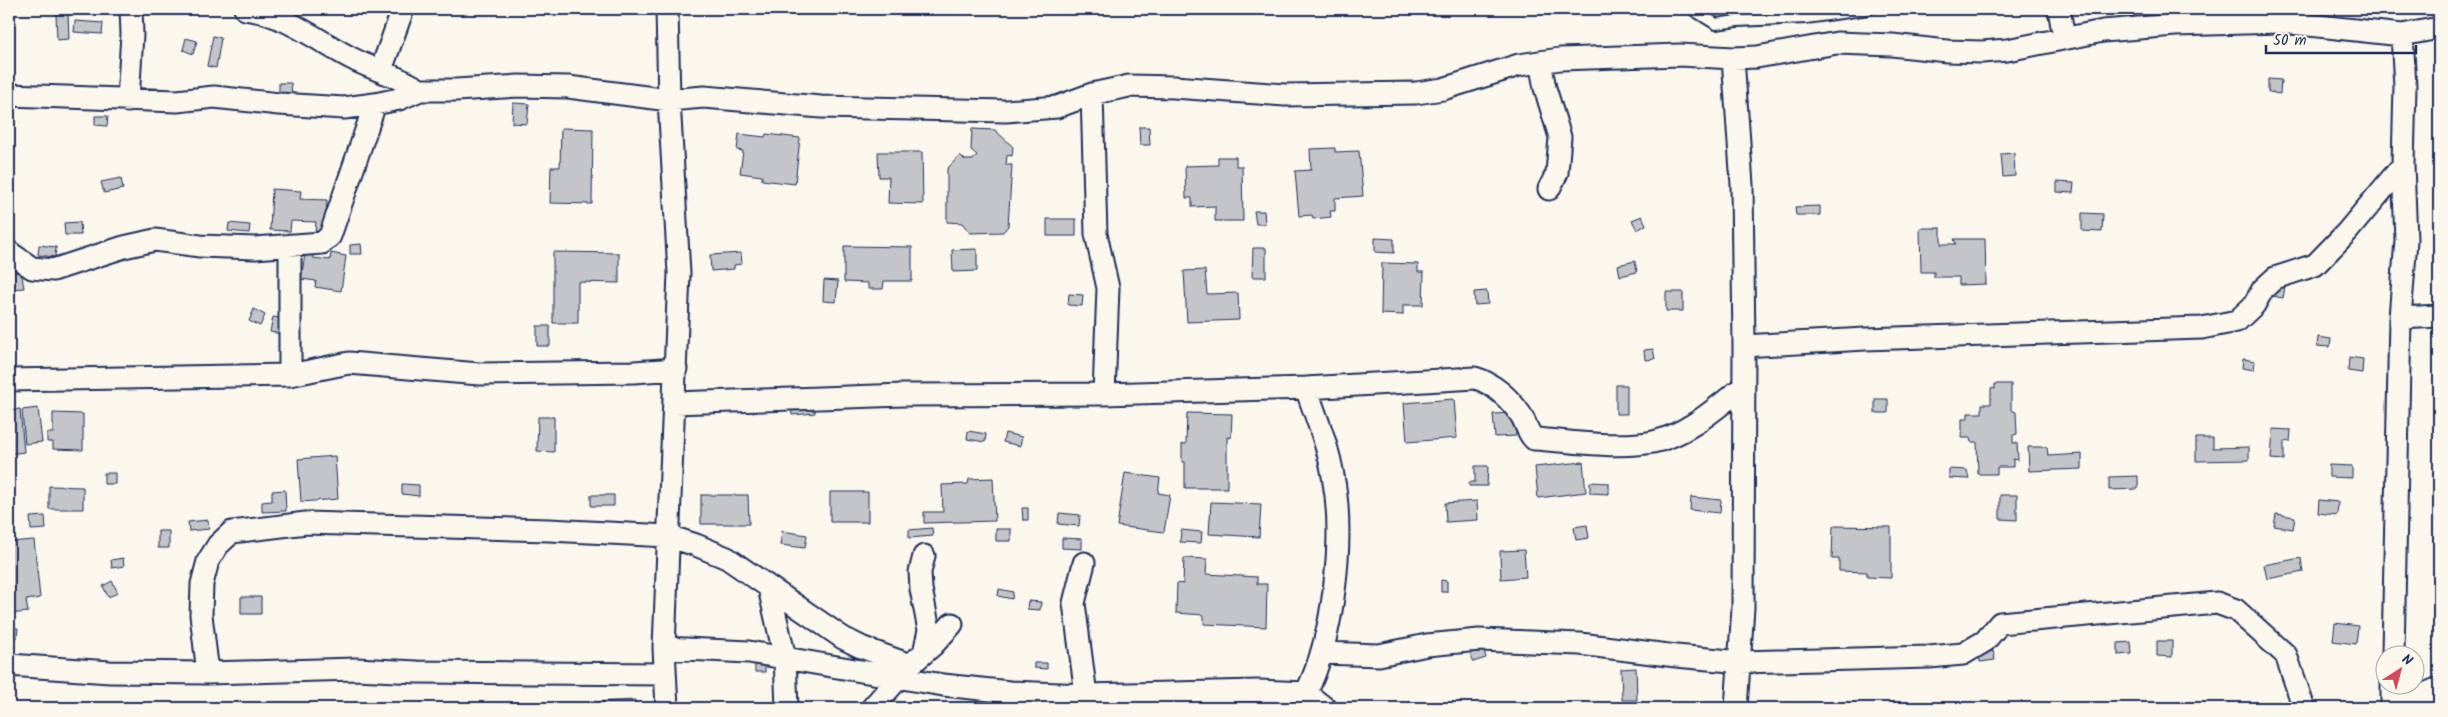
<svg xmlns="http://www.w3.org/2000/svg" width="2448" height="717" font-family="Kalam,sans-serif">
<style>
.building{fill:#c3c5c9;stroke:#1b2f5e}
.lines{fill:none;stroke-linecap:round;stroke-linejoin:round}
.lane-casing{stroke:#1b2f5e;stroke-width:14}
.street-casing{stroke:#1b2f5e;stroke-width:25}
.lane{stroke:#fbf7ec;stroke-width:10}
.street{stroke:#fbf7ec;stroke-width:21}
</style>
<rect width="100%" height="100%" fill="#fbf7ec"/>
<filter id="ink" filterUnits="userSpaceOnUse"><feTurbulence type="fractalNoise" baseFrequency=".02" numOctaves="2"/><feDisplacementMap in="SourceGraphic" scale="10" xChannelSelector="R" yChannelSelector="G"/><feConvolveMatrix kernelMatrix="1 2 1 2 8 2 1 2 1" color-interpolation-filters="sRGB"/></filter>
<g filter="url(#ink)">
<path class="building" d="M56,14H68L69,39L57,40Z
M75,21L103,23L102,34L74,32Z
M213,36L221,38L216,68L207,66Z
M186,38L197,41L193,54L183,50Z
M2268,79L2281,80L2280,94L2268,92Z
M279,83H291L292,98H279Z
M513,103L529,104L527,124L512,123Z
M95,116H108L107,126L95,125Z
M1139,127H1149L1150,145H1140Z
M561,128L593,129L592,204L550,203L551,167H560Z
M972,129L995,130L1013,147L1012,156L1007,155L1006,165H1012L1008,226L1003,232L970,233L962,223L947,222V169L960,155L965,160H973L977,155L971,150Z
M739,134L765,137L766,134L800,138L795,184L762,180V176L740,173L743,151L737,150Z
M1335,148V152L1359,151L1363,196L1335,198V211H1330L1331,217L1313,219L1312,215L1299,216L1295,171L1311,170L1310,149Z
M878,152H922L923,204L888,203L889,177H879Z
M2014,153L2015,176L2003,177L2001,154Z
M1218,157H1236V166H1242L1243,221H1215V206L1192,207V198H1186L1185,166L1218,165Z
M121,178L123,189L104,193L101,182Z
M2057,182L2074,183L2073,193L2057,192Z
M272,189L301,191L300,199L327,200L325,235L315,234L316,222L291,221L290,231L270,230Z
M1820,206V215H1796L1795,207Z
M1254,211H1264L1265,224H1256Z
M2082,213L2103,214L2102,232L2082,231Z
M1642,216L1646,225L1637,230L1632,220Z
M1047,219H1076V236H1047Z
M80,222L81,235H65L64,223Z
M229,223L250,225L249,233L228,231Z
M1920,228H1941V244H1956L1954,239H1985L1986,284L1959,285V277H1934V272H1921Z
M1375,238L1394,239V253L1375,252Z
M361,244L362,254H350V245Z
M39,245L56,247L55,257L38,255Z
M844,246L912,247V281H884L883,289H868V283L844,282Z
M306,248L314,249L313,258L330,260L331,253L346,256L341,291L315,287L316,281L301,279Z
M1253,248H1266V277H1252Z
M977,249V271L953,272L952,250Z
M553,252L619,253V283L578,282V323H553Z
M741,253L742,264L734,265V269L711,271L710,255Z
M1635,261L1637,272L1620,276L1618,265Z
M1382,263L1418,264V272H1424L1423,305H1403V315L1381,314Z
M1205,270L1207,294L1238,293L1239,320L1187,322L1184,271Z
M21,271L24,288L13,289L10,273Z
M824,280L838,281L836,302L823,301Z
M2274,285L2285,287L2283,298L2272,296Z
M1487,291L1488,304L1475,305L1474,292Z
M1666,292H1683V311H1666Z
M1069,294L1083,295L1082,306L1068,305Z
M254,309L265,315L260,326L249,321Z
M273,317L285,319L282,334L270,332Z
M537,326H550V346H537Z
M2318,337L2331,339L2330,347L2317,346Z
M1653,349L1655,359L1645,360L1644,350Z
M2349,357L2363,359L2362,373L2348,371Z
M2243,359L2255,361L2254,370L2242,368Z
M1995,384H2011V410L2016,412L2017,434L2013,435V443H2017L2018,460L2013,459V467H1997V474H1978L1977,442H1971L1970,438H1962V419H1968V413H1982V404H1991V388L1995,389Z
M1616,385H1627V414H1616Z
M1454,399L1457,438L1407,442L1404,403Z
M1875,399H1888V413H1875Z
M814,402L815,413L792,415L791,404Z
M38,408L42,442L25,444L22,410Z
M20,409L24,452L9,454V410Z
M53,413L83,414V450L53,449V442H47V433H53Z
M1187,413L1232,414L1231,438L1227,437V488H1185V462H1182V444H1186Z
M1515,413L1516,436L1495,437L1493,414Z
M538,417H554V452L537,451Z
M2273,429L2291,430L2290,442L2284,441V460L2271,459Z
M968,431L986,434L985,442L967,439Z
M1005,433L1022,437L1020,446L1003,442Z
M2196,438H2213V448L2249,447V460L2196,461Z
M2028,447H2047L2048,456L2082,454V469L2029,471Z
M335,456L338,499L301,502L298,459Z
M1583,462L1586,492L1538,498L1535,467Z
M2329,465L2352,466V478L2329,477Z
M1475,466H1488L1487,486H1469V482H1475Z
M1949,469L1967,470L1969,479L1949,478Z
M104,473H115V484H104Z
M1125,473L1160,478L1158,493L1170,495L1164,532L1117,526Z
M2138,476V489L2109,490V477Z
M993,478L995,521L924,523V512H943L942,485L968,484L969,479Z
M1590,482L1609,483V494L1590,493Z
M402,484L419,485V496L402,494Z
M49,486L83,487V509H49Z
M285,490L286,511L262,512V502L272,501V491Z
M830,492H868V522H830Z
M591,495H614V506H591Z
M701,495H748L749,524H701Z
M2000,495H2017V520L2000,519Z
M1691,497L1721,500L1720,513L1690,510Z
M2319,500L2338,502L2337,515L2318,513Z
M1477,501L1478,520L1446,522L1445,503Z
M1211,502L1261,504L1259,537L1209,534Z
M1022,508H1028V520H1023Z
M1059,513L1080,515L1079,526L1058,524Z
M2276,514L2295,517L2293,529L2274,526Z
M45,516L46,529L31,530L30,517Z
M208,520L209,529L189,531L188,522Z
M1587,525L1589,538L1576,540L1574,527Z
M1833,526L1891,527V578L1867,577V572L1839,571V559H1832Z
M932,528L933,536L909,538V530Z
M996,529H1011V541H996Z
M1181,530L1202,532L1201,543L1180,542Z
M158,531H169V548H158Z
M782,531L807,535L805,548L780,545Z
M1062,538L1082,539V549L1062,548Z
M34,540L40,598L26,600L28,612L9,614V542Z
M1524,550L1526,577L1501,579L1500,551Z
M123,558L124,566L112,568L111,560Z
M1184,558L1207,559L1206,574L1257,577V584H1267L1266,627L1204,624V615L1176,613L1177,583L1183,584Z
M2301,558L2303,572L2267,579L2264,565Z
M1441,580L1447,581V592H1441Z
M112,581L118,593L108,597L103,586Z
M999,589L1013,592L1012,599L998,596Z
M241,597H261V614H241Z
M1028,601L1041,602L1040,610L1027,609Z
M2335,623L2358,626L2356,644L2333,641Z
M9,628H18L17,638H9Z
M2157,641H2172V657L2157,656Z
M2131,642L2132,654L2118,655V643Z
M1483,647L1486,658L1473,662L1470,651Z
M1993,651L1995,660L1980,662L1979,654Z
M755,660L765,661V672H755Z
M1034,663H1047V669L1034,668Z
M1636,668L1637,700H1622L1621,669Z
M635,700V708H595V702Z"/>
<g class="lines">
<defs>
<path id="lane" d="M1692,9L1716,24L1737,21L1806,18L1869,9"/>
<path id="street" d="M245,9C287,14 320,43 357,61C378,71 400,77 420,90
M667,9L669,100L679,273L664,648L667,708
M2059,9L2064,38
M1733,58L1742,185L1744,346L1743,608L1736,708
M1540,62L1545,88L1560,137L1557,173L1549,189
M381,70L403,9
M1092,94L1096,234L1108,288L1104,394
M9,95L177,101L214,97L279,104L344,108L375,104L399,99L420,90H456L519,86L568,87L669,100L704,97L821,107L1006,111L1057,107L1092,94L1129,86L1174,87L1285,95L1416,93L1443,89L1519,65L1560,59L1680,55L1733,58L1757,57L1837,43L1892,45L1947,51L1982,52L2007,50L2103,31L2175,25L2280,22L2402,35L2439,28
M128,101L132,34L131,9
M9,252L32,268L53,270L124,247L155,240L200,246L255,248L322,243L330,236L375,104
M2400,318L2439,316
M1744,346L1865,339L2202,328L2237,321L2254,305L2263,289L2275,278L2315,265L2347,232L2403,165
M290,375L349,363L479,374L634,372L676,369
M9,380L290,375V245
M674,403L904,395L1104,394L1306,388L1475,378C1493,383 1510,399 1521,415C1526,423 1527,432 1534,439C1572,441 1615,449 1653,442C1687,435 1717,407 1744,386
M924,556L920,572L921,589L929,630L924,653
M1084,563L1074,603L1086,695
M769,588L785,658L787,708
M664,648L749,652L943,685L1010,692L1086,695L1258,691L1306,693L1325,708
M1322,653L1379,655L1427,645L1479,640L1580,644L1676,656L1741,662L1929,657L1963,654L1985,641L2000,623L2217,603L2236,610L2286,655L2304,708
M2393,654L2400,318L2406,240L2403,165L2405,86L2402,35
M9,665L110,672L208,673L356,669L417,672L664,674
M208,673L201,615L202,584L208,561L218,545L232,532L306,523L549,530L668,536L696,545L727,558L843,638L861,647L910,665
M1306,693C1334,637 1345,538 1333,476C1328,445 1316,417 1306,388
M872,708L910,665L933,645L952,624
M2391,708L2439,688
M2392,708V684"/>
</defs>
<use href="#lane" class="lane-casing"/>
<use href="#street" class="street-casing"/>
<use href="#lane" class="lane"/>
<use href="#street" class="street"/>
</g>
</g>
<rect width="2448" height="717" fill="none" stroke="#fbf7ec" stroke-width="30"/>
<rect x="15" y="15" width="2418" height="687" fill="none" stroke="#1b2f5e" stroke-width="2" filter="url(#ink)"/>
<g transform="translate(2400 670) rotate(36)"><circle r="24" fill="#fbf7ec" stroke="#a1a7b3"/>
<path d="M0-4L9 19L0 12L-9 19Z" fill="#d1495b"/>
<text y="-8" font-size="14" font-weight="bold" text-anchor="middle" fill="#1b2f5e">N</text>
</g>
<path d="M2266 45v8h150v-8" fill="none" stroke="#1b2f5e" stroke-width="2.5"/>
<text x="2273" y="45" font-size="15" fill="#1b2f5e" stroke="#fbf7ec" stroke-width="4" paint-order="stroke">50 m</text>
</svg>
